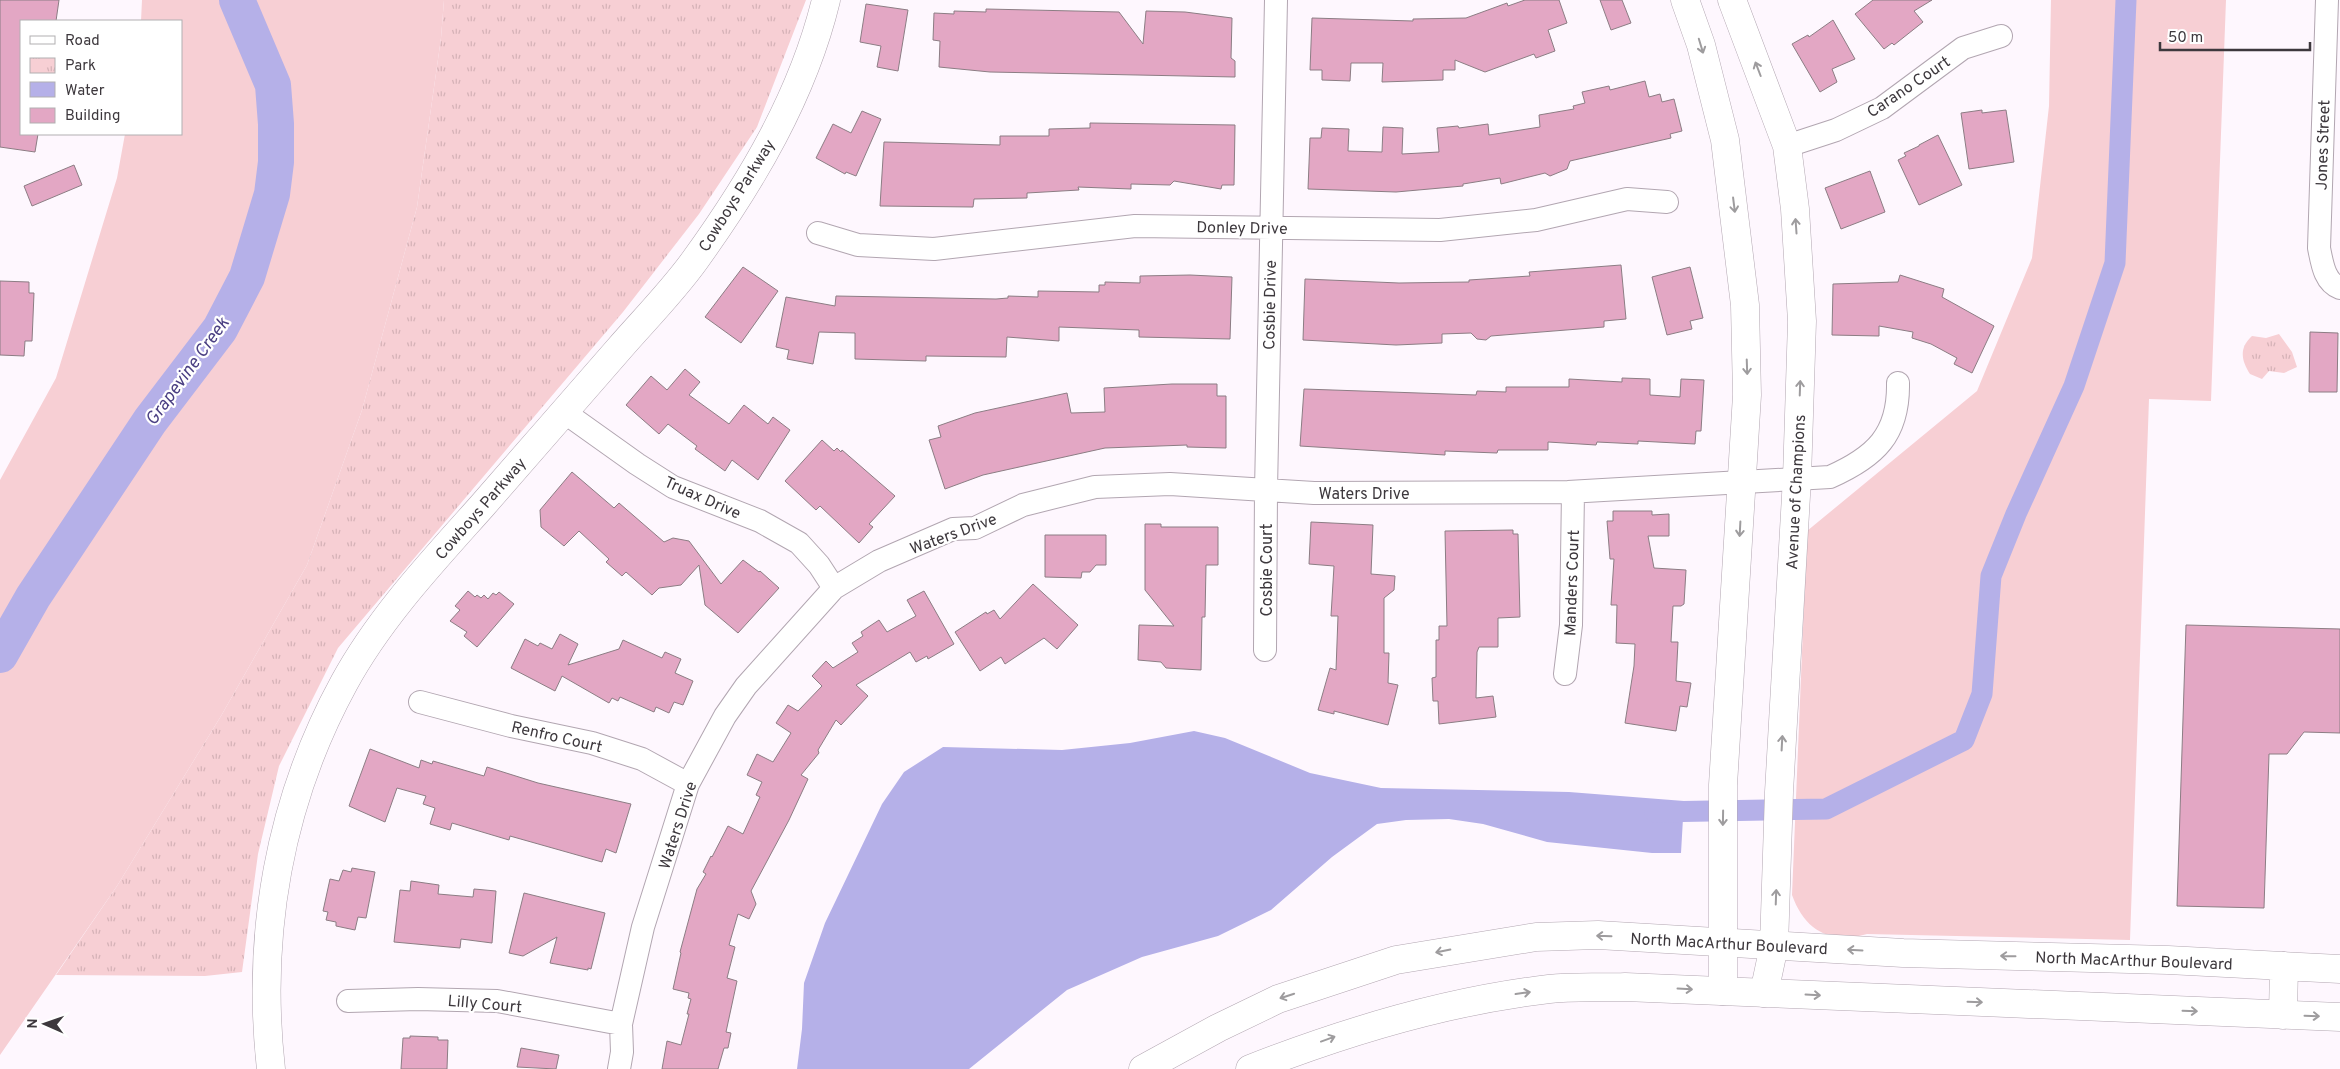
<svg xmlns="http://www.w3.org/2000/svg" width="2340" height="1069" font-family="Overpass,sans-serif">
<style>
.grass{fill:#f7cfd4}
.park{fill:url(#park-tufts)}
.water{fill:#b5b0e8}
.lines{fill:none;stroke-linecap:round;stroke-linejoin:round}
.canal{stroke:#b5b0e8;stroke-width:21}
.river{stroke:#b5b0e8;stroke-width:36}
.building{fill:#e3a7c4;stroke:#8c7d84}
.minor-casing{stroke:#b2a6b1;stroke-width:24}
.tertiary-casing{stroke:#b2a6b1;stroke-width:29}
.secondary-casing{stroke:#b2a6b1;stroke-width:29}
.minor{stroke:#fff;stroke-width:22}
.tertiary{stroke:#fff;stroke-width:28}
.secondary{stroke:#fff;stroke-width:28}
.oneway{stroke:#9e9c9e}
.labels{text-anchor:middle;stroke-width:4.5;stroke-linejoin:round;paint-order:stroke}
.street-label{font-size:16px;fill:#3d383d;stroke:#fff}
.water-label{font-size:18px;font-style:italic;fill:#4b4083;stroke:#fff}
</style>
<defs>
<pattern id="park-tufts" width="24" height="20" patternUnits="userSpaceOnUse" patternTransform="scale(1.25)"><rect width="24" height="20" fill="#f7cfd4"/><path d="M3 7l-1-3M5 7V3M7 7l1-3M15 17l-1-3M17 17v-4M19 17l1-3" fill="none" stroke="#d5b2b7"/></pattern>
</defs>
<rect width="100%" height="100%" fill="#fef7fe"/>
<path class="grass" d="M142,0H444L441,38L417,207L362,410L307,565L221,716L117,886L0,1055V480L56,378L117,178L125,134H181V21H141Z
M2051,0H2226L2211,401L2149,399L2130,940L1867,934C1830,944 1805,931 1792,895L1807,531L1977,391L2032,258L2049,106Z"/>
<path class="park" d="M444,0H806L757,127L699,214L623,312L338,648L279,766L258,854L242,972L205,976L56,975L117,886L221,716L307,565L362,410L417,207L441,38Z
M2279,334L2292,352L2297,367L2284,373L2269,371L2262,379L2250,374C2241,360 2239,348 2252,336L2266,338Z"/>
<path class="water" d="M1194,731L1225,738L1310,773L1381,788L1569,792L1684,801L1681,853H1652L1547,842L1483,824L1449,819L1406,820L1377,824L1332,857L1271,910L1218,936L1142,957L1067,990L969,1069H797L802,1029L804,983L825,923L882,804L904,772L943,747L1062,750L1130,743Z"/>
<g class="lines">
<path class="canal" d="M1655,812L1826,809L1964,740L1982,694L1991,576L2016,514L2074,386L2115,263L2126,0"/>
<path class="river" d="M0,655L33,597L150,421L220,329L247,277L272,194L276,162V124L273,85L237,0"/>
</g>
<path class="building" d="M0,0H59L56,21H21V134H38L35,152L0,147Z
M1525,0H1559L1567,23L1548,30L1555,51L1536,58L1534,54L1485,72L1455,60V70H1443V80L1382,82L1383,63H1351L1350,81L1322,80V70H1310L1312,18L1413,21V19L1466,18L1507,3L1508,6Z
M1600,0H1622L1631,23L1611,30Z
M1873,0H1932L1914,11L1923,22L1894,45L1892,43L1884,49L1855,14Z
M866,4L908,10L898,71L877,67L881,46L860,42Z
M986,9L1119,12L1143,44L1146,11L1185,12L1232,18L1231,58L1235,61V77L990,72L939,67L940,41L933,40L934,13L954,14V11L986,12Z
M1833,20L1855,59L1832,69L1837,82L1820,92L1792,44L1808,35L1809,37Z
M1645,81L1649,97L1660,94L1662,102L1674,99L1682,131L1670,134L1671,138L1570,161L1567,169L1550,176L1545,173L1501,184L1500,178L1463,184V186L1396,192L1308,189L1310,138H1321L1322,128L1349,129L1348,151L1382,152L1383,127L1403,128L1402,154L1439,152L1437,128L1458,126L1459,128L1488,124L1489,135L1540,127L1539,115L1574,109L1573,106L1585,103L1582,92L1609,86L1610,90Z
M1982,110V113L2006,110L2014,162L1969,169L1961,113Z
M862,111L881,119L856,176L846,172L845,174L816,158L833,124L851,133Z
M1090,123L1235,125L1234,185H1222L1221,189L1174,181L1170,185L1131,184V189L1078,187L1079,190L1027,193V198L974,199L973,207L880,206L884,142L1000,145V136H1049V129L1090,128Z
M1938,135L1962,185L1919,205L1898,160L1906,156L1904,153L1919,146V145Z
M74,165L82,185L32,206L24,186Z
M1870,171L1885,212L1841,229L1825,188Z
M1621,265L1626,319L1604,321V327L1491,336L1486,340L1477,339L1471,333L1442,334V343L1396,345L1303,340L1305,279L1399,283L1469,282V280L1530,276L1529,272Z
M743,267L778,291L741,343L705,317Z
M1690,267L1703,318L1690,321L1692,329L1667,335L1652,277Z
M1190,275L1232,277L1230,339L1139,337V330L1059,327V341L1007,337L1006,357L926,356V361L855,359V333L819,332L813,364L787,359L789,350L776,347L786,297L835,306L836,296L996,299L1008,298V296L1038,297V291L1099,292V285H1105V282L1140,283V276Z
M1900,275L1944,289L1942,297L1994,326L1972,373L1954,364L1957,358L1931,344L1912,338L1913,332L1879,326V336L1832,335L1833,284L1898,282Z
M0,281L29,282V293H34L32,341H25L24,356L0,355Z
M2310,332L2338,333L2337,392H2309Z
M685,369L700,382L689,395L729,424L744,405L768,424L773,417L790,430L758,480L732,460L725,471L695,449L697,446L668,424L659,434L626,405L651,376L667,390Z
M1622,378L1650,379V395L1680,397L1681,379L1704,380L1701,431H1696L1695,444L1638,441V444L1597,442L1596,445L1548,442V450H1498L1497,453L1445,451V455L1300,446L1304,389L1476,395L1477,391L1506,392V387H1569V379L1622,382Z
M1172,384H1217V396H1226V448L1187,447V445L1105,448L983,475L945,489L929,440L941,437L938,426L975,413L1067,393L1071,413L1105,412L1104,388Z
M822,440L834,451L837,448L841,452L842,450L895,496L869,524L873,527L859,543L820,506L816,510L785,481Z
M572,472L614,508L619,503L664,542L673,538L689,541L721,584L743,560L759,572L760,571L779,588L738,633L705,605L699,565L681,585L659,588L652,595L626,572L622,576L606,562L609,559L579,531L564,546L541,527L540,510Z
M1613,511H1652V515L1669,514V536H1648L1654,568L1686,570L1684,604L1681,606H1673L1671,642H1678L1676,681L1691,683L1687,707L1680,706L1676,731L1625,723L1634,666L1635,644L1616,643L1617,605H1611L1614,559H1610L1607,521H1613Z
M1311,522L1373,525L1371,574L1395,576L1394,590L1384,598V653H1389L1388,683L1398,685L1388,725L1334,711V714L1318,710L1330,668L1336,670L1338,616H1331L1334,566L1309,564Z
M1145,524H1161V527H1218V565H1206L1205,617H1202L1201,670L1166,668L1161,662L1138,660L1139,625L1174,626L1145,590Z
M1513,530V534H1518L1520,617L1498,618V647H1479L1477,652L1476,698L1493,696L1496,717L1439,724L1438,701H1433L1432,678L1436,677V640H1439V626H1447L1445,531Z
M1045,535H1106V565H1096L1090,572H1082L1081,578L1045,577Z
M1033,584L1078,625L1057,649L1044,638L1005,664L1001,657L980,671L955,632L986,612L987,614L994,610L1000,619Z
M468,591L475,597L477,595L481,598L484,595L488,599L493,593L496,595L499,592L514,604L477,647L464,636L467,632L450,621L460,610L455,606Z
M924,591L954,644L928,659L927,656L916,662L910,652L856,685L868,696L841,725L836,720L818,750L819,753L801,775L808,779L789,820L751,891L756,904L749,919L738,914L729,945L735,947L727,978L737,981L726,1032L731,1033L728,1048H724L718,1069H662L667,1041L681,1045L689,1014H687L691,999L688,998L689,993L673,989L681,953L680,952L697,889L706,874L703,872L711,856L712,857L728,826L743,834L760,797L756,795L762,782L747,775L757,754L773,762L791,733L776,723L788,705L798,711L822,686L812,676L826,661L833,668L858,652L852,643L863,636L861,632L879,620L887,632L916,616L907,600Z
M2186,625L2340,629V733L2304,732L2287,754H2269L2264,908L2177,906Z
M560,634L578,644L568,665L619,649L623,640L662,658L665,652L681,659L675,673L693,681L683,705L674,702L669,713L656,707L654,712L620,697L618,701L612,698L609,703L562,676L555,691L511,668L525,639L538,646L540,643L552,649Z
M370,749L419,768L421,760L432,764L433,761L484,776L487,767L538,783L631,804L616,853L606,849L602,862L510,836L509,840L452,823L450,830L430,824L435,808L423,804L426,796L397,788L385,822L349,806Z
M352,868L375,872L366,918L358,917L355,930L336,926V922L326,920L328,912L323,911L330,879L339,881L343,870L351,872Z
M411,881L439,885L438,894L473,897L474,889L496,891L492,943L461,939L460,948L394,942L400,890L410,891Z
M524,893L605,913L591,969L588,968V970L550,963L557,937L523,956L509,953Z
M410,1036L438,1037V1040H448L447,1069H401L403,1038H410Z
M521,1048L559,1055L556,1069L517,1067Z"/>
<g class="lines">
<defs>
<path id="minor" d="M2327,0L2319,248C2322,262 2324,282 2340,288
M1787,146L1836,130L1882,108L1963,48L2001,36
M818,233L858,245L934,249L1135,226L1440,230L1536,220L1627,199L1667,202
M564,412L637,464L673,487L760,521L799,543L819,565L834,588
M1265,650L1266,490L1276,0
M1565,674L1571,625L1573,492
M420,702L511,726L592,743L642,759L688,784
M348,1001L418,999L497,1001L621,1024
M619,1069L622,1052L621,1024L643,927L688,784L725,716L746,686L834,588L879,561L953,529L975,528L1023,505L1095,487L1170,484L1314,493L1568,492L1830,477C1875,457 1899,435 1898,383"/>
<path id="tertiary" d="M1685,0L1701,45L1725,140L1745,305L1747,395L1723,785V991
M1732,0L1787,146L1795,209L1802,321L1797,478L1779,792L1774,946L1764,993
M271,1069C256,935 279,802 344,683C380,617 433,561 482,506C527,454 573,402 618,350C643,321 672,292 695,260C752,181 803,95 826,0"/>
<path id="secondary" d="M2283,1015L2284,966
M1143,1069L1218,1028L1278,999L1396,960L1536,937L1598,935L1903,953L2168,960L2340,969
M1250,1069C1347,1031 1446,1001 1549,989C1574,986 1600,988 1625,987L2340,1017"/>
</defs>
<use href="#minor" class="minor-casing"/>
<use href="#tertiary" class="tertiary-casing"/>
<use href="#secondary" class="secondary-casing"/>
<use href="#minor" class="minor"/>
<use href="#tertiary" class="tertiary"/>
<use href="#secondary" class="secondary"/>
</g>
<defs><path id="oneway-shaft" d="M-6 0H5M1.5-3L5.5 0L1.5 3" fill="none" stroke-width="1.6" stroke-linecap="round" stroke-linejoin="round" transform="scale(1.25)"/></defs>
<g class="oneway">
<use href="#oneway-shaft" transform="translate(1701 46) rotate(73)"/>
<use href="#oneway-shaft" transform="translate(1758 69) rotate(-111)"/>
<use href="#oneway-shaft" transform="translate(1734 205) rotate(83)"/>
<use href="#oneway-shaft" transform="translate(1796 226) rotate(-94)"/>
<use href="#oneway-shaft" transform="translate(1747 367) rotate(88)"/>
<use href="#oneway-shaft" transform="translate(1800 388) rotate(-88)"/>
<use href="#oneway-shaft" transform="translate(1740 529) rotate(93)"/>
<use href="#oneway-shaft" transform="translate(1782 743) rotate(-87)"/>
<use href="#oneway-shaft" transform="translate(1723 818) rotate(91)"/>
<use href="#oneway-shaft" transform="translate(1776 897) rotate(-88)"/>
<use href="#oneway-shaft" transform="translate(1604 936) rotate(-178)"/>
<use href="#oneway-shaft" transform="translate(1855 950) rotate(-177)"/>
<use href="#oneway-shaft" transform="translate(1443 951) rotate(169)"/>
<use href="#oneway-shaft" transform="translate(2008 956) rotate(-179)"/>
<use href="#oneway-shaft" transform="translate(1685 989) rotate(3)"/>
<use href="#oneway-shaft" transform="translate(1523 993) rotate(-8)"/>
<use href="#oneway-shaft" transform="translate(1813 995) rotate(3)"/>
<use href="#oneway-shaft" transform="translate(1287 996) rotate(162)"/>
<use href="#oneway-shaft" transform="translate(1975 1002) rotate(2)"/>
<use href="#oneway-shaft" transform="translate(2190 1011) rotate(2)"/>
<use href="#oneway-shaft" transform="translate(2312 1016) rotate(2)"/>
<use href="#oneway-shaft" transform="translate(1328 1039) rotate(-20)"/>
</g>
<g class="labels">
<g class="street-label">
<text transform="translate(1908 86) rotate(-34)" y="6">Carano Court</text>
<text transform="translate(2322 145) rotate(-88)" y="6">Jones Street</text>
<text transform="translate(736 195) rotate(-58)" y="6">Cowboys Parkway</text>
<text transform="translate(1242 227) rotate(1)" y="6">Donley Drive</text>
<text transform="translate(1269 305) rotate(-89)" y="6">Cosbie Drive</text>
<text transform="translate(1795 492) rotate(-87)" y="6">Avenue of Champions</text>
<text x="1364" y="499">Waters Drive</text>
<text transform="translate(703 497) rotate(24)" y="6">Truax Drive</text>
<text transform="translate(480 508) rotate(-49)" y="6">Cowboys Parkway</text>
<text transform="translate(953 533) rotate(-20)" y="6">Waters Drive</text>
<text transform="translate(1266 570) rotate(-90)" y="6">Cosbie Court</text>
<text transform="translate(1571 583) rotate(-88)" y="6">Manders Court</text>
<text transform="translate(557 736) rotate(13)" y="6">Renfro Court</text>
<text transform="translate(677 825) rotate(-72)" y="6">Waters Drive</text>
<text transform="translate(1729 943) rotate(3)" y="6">North MacArthur Boulevard</text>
<text transform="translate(2134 960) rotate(2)" y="6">North MacArthur Boulevard</text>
<text transform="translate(485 1003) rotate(5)" y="6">Lilly Court</text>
</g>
<g class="water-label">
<text transform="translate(187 371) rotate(-54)" y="6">Grapevine Creek</text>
</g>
</g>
<rect x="20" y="20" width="162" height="115" fill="#ffffff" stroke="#b1afb1"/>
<rect x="30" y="36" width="25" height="8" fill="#ffffff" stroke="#b1afb1"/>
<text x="65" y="45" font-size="15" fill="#3d383d">Road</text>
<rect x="30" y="58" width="25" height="15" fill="url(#park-tufts)" stroke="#b1afb1"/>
<text x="65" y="70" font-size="15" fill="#3d383d">Park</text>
<rect x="30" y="82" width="25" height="15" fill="#b5b0e8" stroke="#b1afb1"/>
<text x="65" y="95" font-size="15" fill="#3d383d">Water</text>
<rect x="30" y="108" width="25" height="15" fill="#e3a7c4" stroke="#b1afb1"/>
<text x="65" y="120" font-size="15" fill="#3d383d">Building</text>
<g transform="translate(45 1024) rotate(272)" stroke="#ffffff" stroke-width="4" paint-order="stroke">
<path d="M0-4L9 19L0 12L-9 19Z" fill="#3d383d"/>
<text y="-8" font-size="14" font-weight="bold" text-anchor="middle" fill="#3d383d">N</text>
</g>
<path d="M2160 42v8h150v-8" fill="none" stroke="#3d383d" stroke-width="2.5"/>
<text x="2168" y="42" font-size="15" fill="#3d383d" stroke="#ffffff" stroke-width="4" paint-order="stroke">50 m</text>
</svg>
